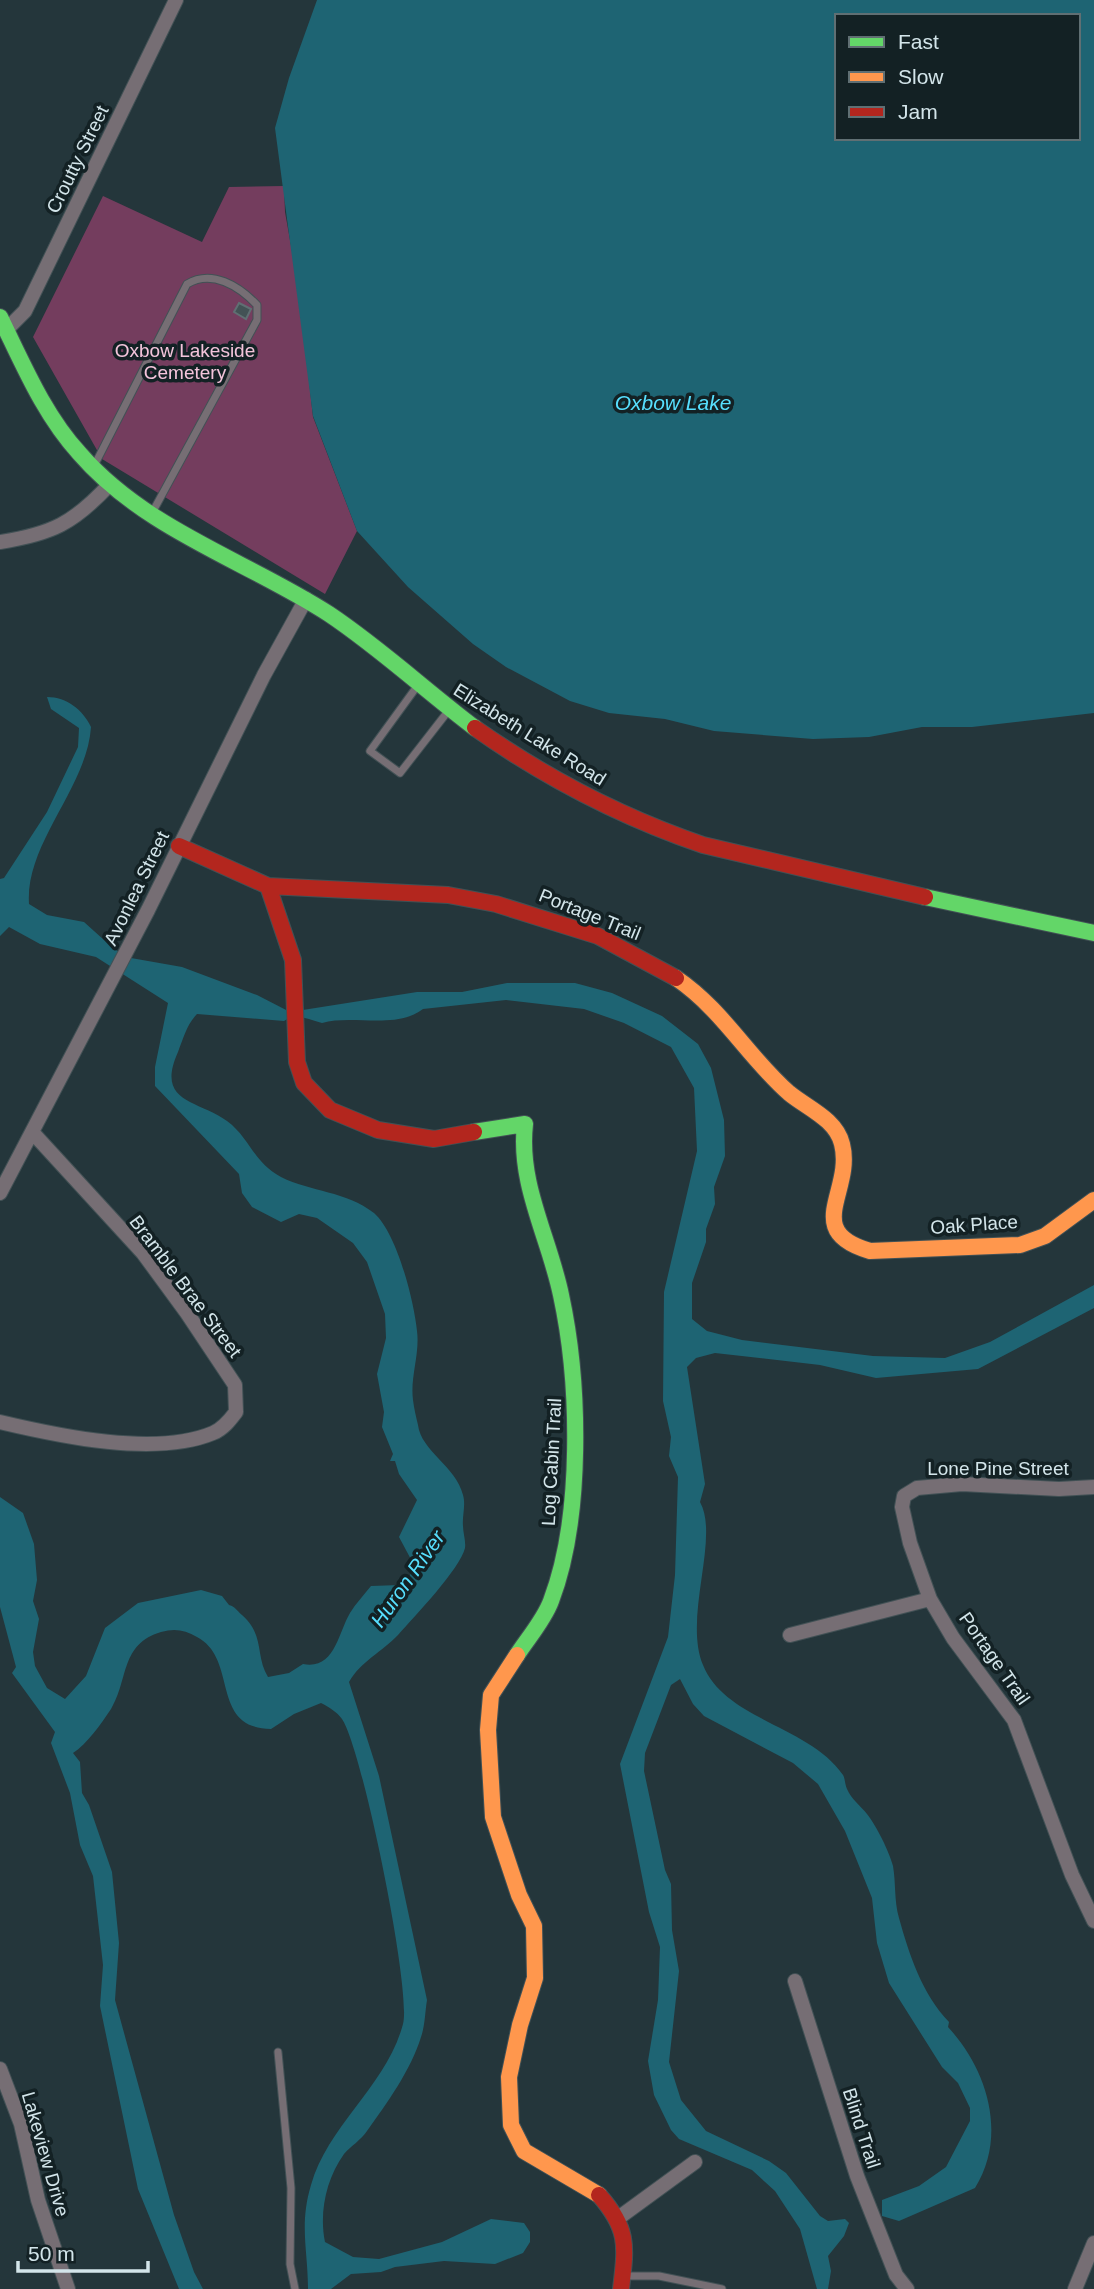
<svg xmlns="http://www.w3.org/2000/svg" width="1094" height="2289" font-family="Helvetica,sans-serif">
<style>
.green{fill:#743d5e}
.water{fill:#1e6473;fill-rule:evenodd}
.building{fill:#435255;stroke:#606f73;stroke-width:2}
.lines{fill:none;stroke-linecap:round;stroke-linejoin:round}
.lane-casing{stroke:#425155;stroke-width:9}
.street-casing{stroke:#425155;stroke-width:16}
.fast-casing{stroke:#425155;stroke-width:18}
.slow-casing{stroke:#425155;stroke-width:18}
.jam-casing{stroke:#425155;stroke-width:18}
.lane{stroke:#766e74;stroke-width:7}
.street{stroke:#766e74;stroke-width:14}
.fast{stroke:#63d668;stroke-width:16}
.slow{stroke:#ff974d;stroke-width:16}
.jam{stroke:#b3261e;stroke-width:16}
.labels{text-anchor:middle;stroke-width:7;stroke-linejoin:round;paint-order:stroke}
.street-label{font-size:19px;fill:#d3e5ea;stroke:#132124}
.park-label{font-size:19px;fill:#f4c4db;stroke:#132124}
.water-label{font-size:21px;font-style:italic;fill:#57dffe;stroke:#132124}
</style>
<rect width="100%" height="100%" fill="#24363b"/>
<path class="green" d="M284,186L285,212L299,291L313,417L357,531L325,594L102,459L33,337L103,196L202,242L229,187Z"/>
<path class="water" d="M317,0H1094V713L972,727H922L869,737L813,739L714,731L665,719L609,713L570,701L506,667L473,644L408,587L357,531L313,416L275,128L289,78ZM837,16H1078V138H837Z
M47,697C67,697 83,710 91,727C87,788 25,843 29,904L47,915L84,922L114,949L131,958L182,967L257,995L290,1012L417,992H462L507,983H575L612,993L662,1016L698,1044L711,1068L724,1120L725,1156L714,1187L715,1204L706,1229V1242L692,1283V1319L707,1331L742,1340L873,1356L945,1358L990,1342L1094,1285V1308L978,1369L876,1378L820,1365L715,1353L696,1358L687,1367L705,1484L700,1502C720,1538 683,1617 703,1665C725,1720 810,1726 843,1775C845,1778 845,1785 847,1789C851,1799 861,1806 867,1814C877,1827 889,1851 893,1866C896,1883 894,1901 899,1918C909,1954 922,1994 949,2022L948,2027C987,2069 1008,2135 975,2188L899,2221L882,2216V2200L919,2186L946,2167L970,2121V2108L958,2083L942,2067L889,1983L877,1943L872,1898L845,1831L818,1784L793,1763L704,1716L693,1704L680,1679L671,1685L645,1753L644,1771L665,1870L671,1884L672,1930L679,1971L669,2062L681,2100L706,2131L769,2161L786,2173L820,2216L828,2221L845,2219L849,2223L844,2236L828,2256L831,2271L828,2289H817L800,2229L775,2191L752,2170L679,2139L671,2130L654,2095L648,2061L658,2000L660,1947L649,1912L620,1764L668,1637L675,1575L678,1477L669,1456L671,1437L663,1401L664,1292L697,1151L694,1088L671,1047L624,1023L584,1009L506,1000L423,1009C396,1030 352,1014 322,1023C308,1020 297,1012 284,1021L197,1014C187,1024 183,1039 178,1052C155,1103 198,1100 227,1121C250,1138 253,1162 281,1177C311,1192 346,1191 374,1213C397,1233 414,1301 417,1331C420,1354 410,1377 413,1400C414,1408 416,1417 418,1425C421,1451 456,1466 463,1495C466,1505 462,1516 463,1526C463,1533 466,1541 465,1548C460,1569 414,1617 398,1635C382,1652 361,1661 349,1682L379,1776L427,2000C425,2012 425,2026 421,2037C411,2070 387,2103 367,2131C361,2140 351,2146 344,2154C326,2179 319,2213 325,2242L353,2257L379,2259L442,2242L491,2219L524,2223L530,2232V2242L523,2253L495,2264L444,2261L395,2267L381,2272L351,2274L331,2289H308C308,2250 299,2225 311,2185C328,2125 387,2085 403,2024C412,1991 362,1748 342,1719C337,1712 329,1707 321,1703L294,1714L271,1729C209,1728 239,1659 197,1637C185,1630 175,1628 161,1632C120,1644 129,1679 111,1709C101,1724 87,1744 73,1753L80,1762L82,1793L89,1805L112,1872L119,1943L115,2000L174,2215L194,2272L203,2289H179L138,2189L100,2006L103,1965L93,1876L80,1845L70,1793L51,1743L55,1732L12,1673L16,1667L0,1607V1497L23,1513L34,1544L37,1580L33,1601L39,1619L33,1652L35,1666L47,1688L65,1699L86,1676L105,1628L138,1603L201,1590L222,1596L229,1605C236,1607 236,1610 242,1615C265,1635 255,1656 268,1677L289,1673L303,1664C335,1670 338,1633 350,1613C356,1603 364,1595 371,1586L400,1585L408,1580L414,1565L399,1537L417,1500L399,1474L395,1461H390L393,1454L382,1427L384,1412L377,1374L386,1338L385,1314L367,1262L353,1243L317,1218L299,1214L281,1222L252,1207L242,1193L239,1174L155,1086V1067L168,1003L96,957L40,944L9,927L0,936V879L4,878L47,812L78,747L79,728L51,709Z"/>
<path class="building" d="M239,303L251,309L246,319L234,312Z"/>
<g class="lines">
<defs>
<path id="lane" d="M94,466L187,284C212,269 239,286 257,305V320L152,513
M418,685L370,751L400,773L449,710
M278,2052L291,2188L290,2264L295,2289
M624,2276H659L722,2289"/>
<path id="street" d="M6,330L25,311L176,0
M0,542C52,534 74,523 110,484
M0,1193L148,910L264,675L306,599
M0,1422C59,1436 156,1457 213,1433C223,1429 230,1420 236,1412L235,1385L187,1313L143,1253L33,1133
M1094,1487L1059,1489L962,1484L917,1488L904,1496L902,1507L910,1543L930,1599L953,1638L1014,1720L1072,1875L1094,1921
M790,1635L930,1599
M795,1981L857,2176L896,2275L907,2289
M0,2069L21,2124L38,2200L68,2289
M617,2219L695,2162
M1075,2289L1094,2243"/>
<path id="fast" d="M0,317C23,364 44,415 80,454C146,530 247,561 329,614C380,648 426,691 475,728
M925,897L1094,933
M474,1132L525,1124C518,1184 549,1237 561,1295C580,1383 583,1517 551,1601C544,1620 528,1638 517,1655"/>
<path id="slow" d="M676,978C723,1010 747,1056 789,1093C807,1108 836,1119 842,1144C854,1191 801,1231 870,1251L1020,1245L1045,1236L1094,1200
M517,1655L491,1695L488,1730L493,1817L519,1895L534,1926L535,1978L520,2025L509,2077L511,2125L524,2151L599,2195"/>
<path id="jam" d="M475,728C546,778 621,817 703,845L925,897
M179,846L268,886L293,960L297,1062L304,1083L330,1110L378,1130L434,1139L474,1132
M268,886L448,895L496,904L598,936L676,978
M599,2195C629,2229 626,2246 621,2289"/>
</defs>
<use href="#lane" class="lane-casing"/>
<use href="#street" class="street-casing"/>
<use href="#fast" class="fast-casing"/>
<use href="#slow" class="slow-casing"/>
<use href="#jam" class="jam-casing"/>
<use href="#lane" class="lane"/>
<use href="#street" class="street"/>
<use href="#fast" class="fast"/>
<use href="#slow" class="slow"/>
<use href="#jam" class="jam"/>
</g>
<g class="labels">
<g class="street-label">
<text transform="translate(77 159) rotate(-64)" y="7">Croutty Street</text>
<text transform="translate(530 734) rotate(32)" y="7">Elizabeth Lake Road</text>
<text transform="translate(136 888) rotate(-64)" y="7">Avonlea Street</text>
<text transform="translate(590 914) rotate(22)" y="7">Portage Trail</text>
<text transform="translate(974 1224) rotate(-4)" y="7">Oak Place</text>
<text transform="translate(186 1286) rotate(53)" y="7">Bramble Brae Street</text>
<text transform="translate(551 1462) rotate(-87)" y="7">Log Cabin Trail</text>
<text x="998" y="1475">Lone Pine Street</text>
<text transform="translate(995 1658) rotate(55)" y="7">Portage Trail</text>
<text transform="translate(862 2128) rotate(72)" y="7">Blind Trail</text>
<text transform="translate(46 2154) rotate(74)" y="7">Lakeview Drive</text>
</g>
<g class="park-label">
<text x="185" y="357">Oxbow Lakeside<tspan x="185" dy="22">Cemetery</tspan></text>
</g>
<g class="water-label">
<text x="673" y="410">Oxbow Lake</text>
<text transform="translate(408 1579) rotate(-55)" y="7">Huron River</text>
</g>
</g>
<rect x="835" y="14" width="245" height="126" fill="#132124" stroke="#606f73" stroke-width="2"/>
<rect x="849" y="37" width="35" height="10" fill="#63d668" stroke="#606f73" stroke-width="2"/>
<text x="898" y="49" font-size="21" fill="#d3e5ea">Fast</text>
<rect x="849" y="72" width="35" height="10" fill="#ff974d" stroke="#606f73" stroke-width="2"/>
<text x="898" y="84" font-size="21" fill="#d3e5ea">Slow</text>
<rect x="849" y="107" width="35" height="10" fill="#b3261e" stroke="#606f73" stroke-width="2"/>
<text x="898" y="119" font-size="21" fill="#d3e5ea">Jam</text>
<path d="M18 2261v10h130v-10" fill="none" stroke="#d3e5ea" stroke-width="3.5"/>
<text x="28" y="2261" font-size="21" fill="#d3e5ea" stroke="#132124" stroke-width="5" paint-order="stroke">50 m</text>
</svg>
